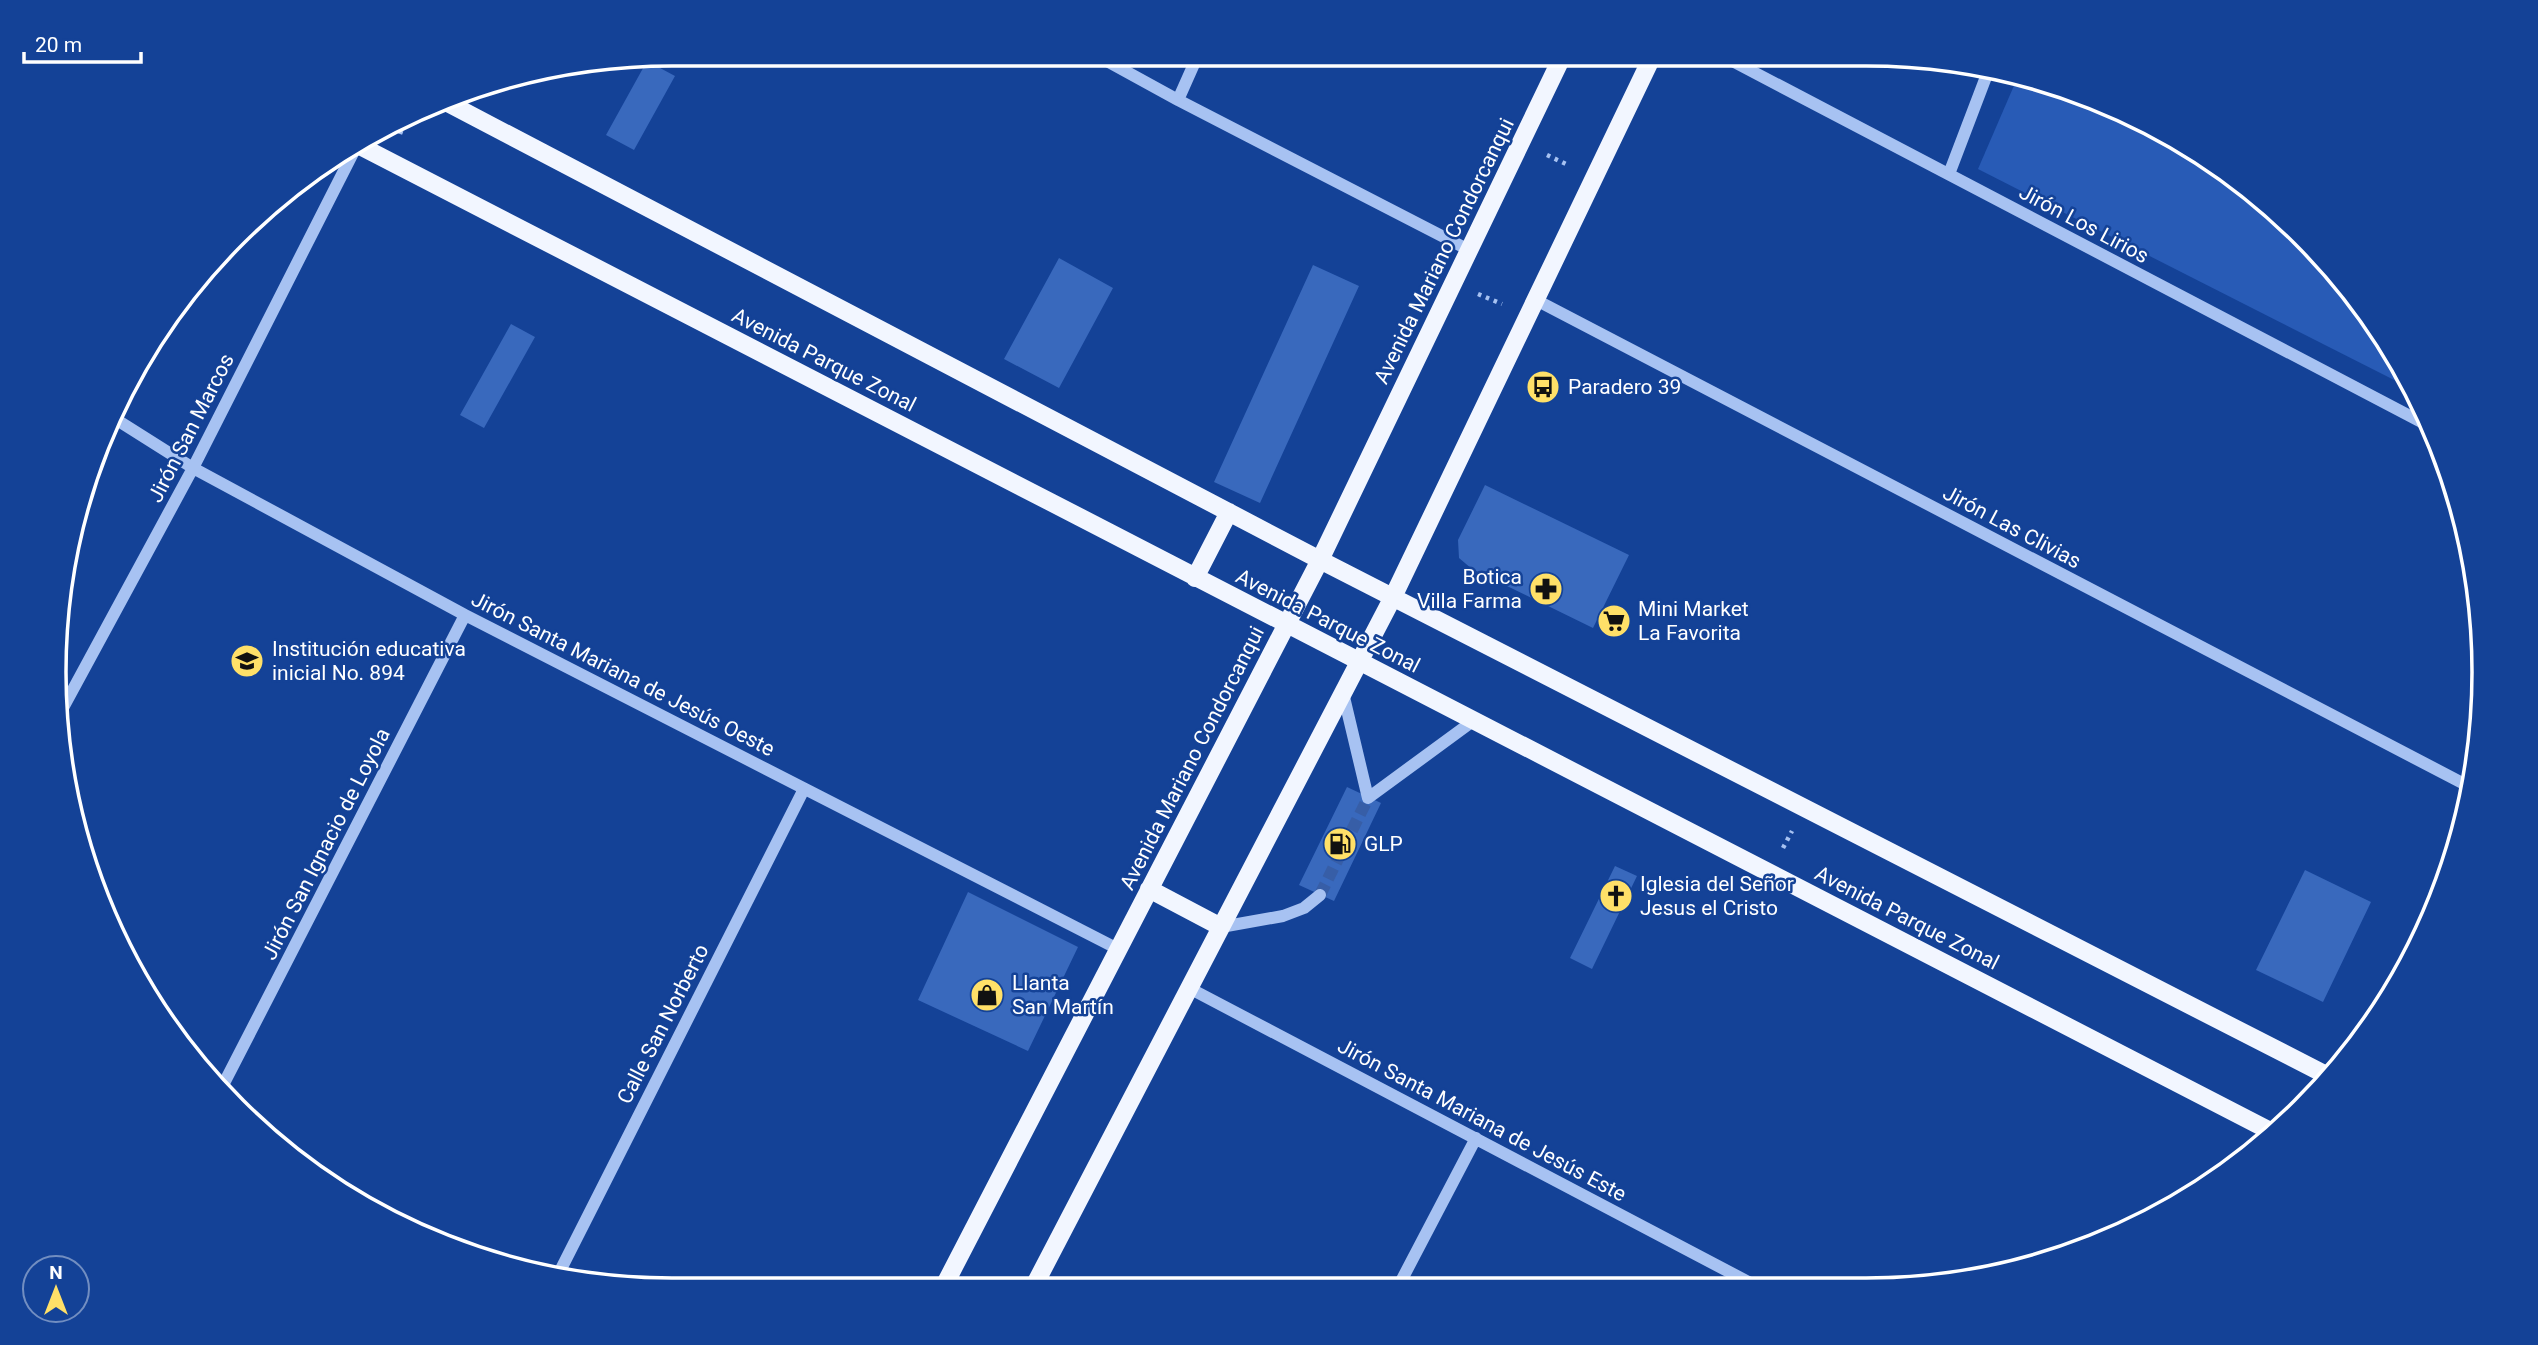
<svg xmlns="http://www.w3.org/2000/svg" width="2538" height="1345" font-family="Roboto,sans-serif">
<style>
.green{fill:#285bb6}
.building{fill:#3969bd}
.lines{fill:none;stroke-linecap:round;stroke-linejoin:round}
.minor-tunnel{stroke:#375ea7;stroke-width:12;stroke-dasharray:12 6;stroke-linecap:butt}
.path{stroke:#a7c2f2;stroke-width:4.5;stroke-dasharray:3.5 5;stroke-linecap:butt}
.minor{stroke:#a7c2f2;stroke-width:12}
.major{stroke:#f2f6ff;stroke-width:18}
.labels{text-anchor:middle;stroke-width:5;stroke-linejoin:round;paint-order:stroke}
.street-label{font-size:21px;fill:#fff;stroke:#144297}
.poi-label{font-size:21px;fill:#fff;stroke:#144297;text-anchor:start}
.rim{fill:none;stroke:#fff;stroke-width:3.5}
</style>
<rect width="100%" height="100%" fill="#144297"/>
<path class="green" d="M2019,74L2139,118L2242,182L2331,265L2401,364L2408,378L2404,385L1978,169Z"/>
<path class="building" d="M647,61L675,76L634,150L606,135Z
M1059,258L1113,288L1059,388L1004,359Z
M1313,265L1359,286L1260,503L1214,482Z
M511,324L535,337L484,428L460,415Z
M1485,485L1629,555L1593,628L1472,569L1459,558L1458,540Z
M1347,787L1381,803L1334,901L1299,885Z
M1615,866L1637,876L1592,969L1570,958Z
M2305,870L2371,902L2323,1002L2256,970Z
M968,892L1078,947L1028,1051L918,1000Z"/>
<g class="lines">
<path class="minor-tunnel" d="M1320,895L1368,798"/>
<path class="path" d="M400,134L404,124
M1547,155L1568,165
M1478,294L1502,304
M1783,848L1792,831"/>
<path class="minor" d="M1096,55L1178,100L1469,250
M1721,55L2429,426
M1178,100L1198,55
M1949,174L1989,69
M1536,300L2470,787
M117,420L193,468L465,615L1118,949
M1343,693L1368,798L1473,721
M57,719L193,468L354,151
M1221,927L1283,916L1304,908L1320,895
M1189,988L1756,1286
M220,1091L465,615
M557,1277L804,789
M1398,1287L1476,1138"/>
<path class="major" d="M446,102L1320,560L2332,1078
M362,147L2274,1133
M1195,578L1229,512
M1149,889L1221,927
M943,1288L1320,560L1563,55
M1033,1288L1393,597L1653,55"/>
</g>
<defs>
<symbol id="bus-disc" viewBox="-11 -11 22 22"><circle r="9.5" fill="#ffe068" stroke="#144297"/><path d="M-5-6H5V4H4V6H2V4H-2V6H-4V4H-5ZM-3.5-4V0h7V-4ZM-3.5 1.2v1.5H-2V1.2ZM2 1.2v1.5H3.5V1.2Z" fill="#111"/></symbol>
<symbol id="pharmacy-disc" viewBox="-11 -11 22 22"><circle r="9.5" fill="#ffe068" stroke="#144297"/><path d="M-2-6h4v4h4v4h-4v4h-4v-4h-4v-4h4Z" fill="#111"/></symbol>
<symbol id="supermarket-disc" viewBox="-11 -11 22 22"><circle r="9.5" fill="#ffe068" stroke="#144297"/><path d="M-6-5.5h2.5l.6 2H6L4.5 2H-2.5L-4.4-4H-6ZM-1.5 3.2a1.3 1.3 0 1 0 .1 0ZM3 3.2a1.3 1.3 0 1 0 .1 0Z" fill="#111"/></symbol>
<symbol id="school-disc" viewBox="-11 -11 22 22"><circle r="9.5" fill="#ffe068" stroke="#144297"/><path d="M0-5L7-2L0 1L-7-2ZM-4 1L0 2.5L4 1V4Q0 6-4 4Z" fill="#111"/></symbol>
<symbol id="fuel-disc" viewBox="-11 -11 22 22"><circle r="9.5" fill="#ffe068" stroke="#144297"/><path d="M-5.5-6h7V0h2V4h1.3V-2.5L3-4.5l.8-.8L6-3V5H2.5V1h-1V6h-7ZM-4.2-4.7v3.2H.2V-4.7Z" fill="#111"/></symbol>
<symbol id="church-disc" viewBox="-11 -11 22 22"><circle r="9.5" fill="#ffe068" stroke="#144297"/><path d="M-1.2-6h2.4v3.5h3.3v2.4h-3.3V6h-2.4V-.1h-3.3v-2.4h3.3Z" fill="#111"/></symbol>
<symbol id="shop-disc" viewBox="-11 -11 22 22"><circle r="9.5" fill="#ffe068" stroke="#144297"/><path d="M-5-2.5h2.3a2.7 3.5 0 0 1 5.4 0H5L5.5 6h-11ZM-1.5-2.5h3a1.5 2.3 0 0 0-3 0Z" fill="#111"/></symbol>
</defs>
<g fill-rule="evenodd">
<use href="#bus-disc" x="1524" y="368" width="38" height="38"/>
<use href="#pharmacy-disc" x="1527" y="570" width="38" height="38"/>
<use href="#supermarket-disc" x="1595" y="602" width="38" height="38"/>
<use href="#school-disc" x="228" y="642" width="38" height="38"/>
<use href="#fuel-disc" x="1321" y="825" width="38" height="38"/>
<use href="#church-disc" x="1597" y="877" width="38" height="38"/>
<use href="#shop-disc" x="968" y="976" width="38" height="38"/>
</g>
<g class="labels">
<g class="street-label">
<text transform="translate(2084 224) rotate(28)" y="7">Jirón Los Lirios</text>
<text transform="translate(1444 251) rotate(-64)" y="7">Avenida Mariano Condorcanqui</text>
<text transform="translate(824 360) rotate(27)" y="7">Avenida Parque Zonal</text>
<text transform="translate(191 428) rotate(-63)" y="7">Jirón San Marcos</text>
<text transform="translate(2012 527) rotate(28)" y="7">Jirón Las Clivias</text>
<text transform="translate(1328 621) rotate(27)" y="7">Avenida Parque Zonal</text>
<text transform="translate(623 674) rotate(27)" y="7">Jirón Santa Mariana de Jesús Oeste</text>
<text transform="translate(1192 758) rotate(-63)" y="7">Avenida Mariano Condorcanqui</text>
<text transform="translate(326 844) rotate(-63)" y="7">Jirón San Ignacio de Loyola</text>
<text transform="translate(1907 918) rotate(27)" y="7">Avenida Parque Zonal</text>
<text transform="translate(663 1024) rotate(-63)" y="7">Calle San Norberto</text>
<text transform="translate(1482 1120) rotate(28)" y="7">Jirón Santa Mariana de Jesús Este</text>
</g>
<g class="poi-label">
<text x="1568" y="394">Paradero 39</text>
<text x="1522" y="584" text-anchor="end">Botica<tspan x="1522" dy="24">Villa Farma</tspan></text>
<text x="1638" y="616">Mini Market<tspan x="1638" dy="24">La Favorita</tspan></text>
<text x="272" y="656">Institución educativa<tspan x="272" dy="24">inicial No. 894</tspan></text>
<text x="1364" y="851">GLP</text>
<text x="1640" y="891">Iglesia del Señor<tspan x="1640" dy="24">Jesus el Cristo</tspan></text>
<text x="1012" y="990">Llanta<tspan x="1012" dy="24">San Martín</tspan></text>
</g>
</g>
<path d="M0 0H2538V1345H0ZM672 66H1866A606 606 0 0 1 2472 672V672A606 606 0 0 1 1866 1278H672A606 606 0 0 1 66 672V672A606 606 0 0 1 672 66Z" fill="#144297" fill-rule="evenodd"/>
<path class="rim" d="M672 66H1866A606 606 0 0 1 2472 672V672A606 606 0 0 1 1866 1278H672A606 606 0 0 1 66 672V672A606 606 0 0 1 672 66Z"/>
<g transform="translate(56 1289)"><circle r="33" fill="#144297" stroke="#728ec1" stroke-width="2"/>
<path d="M0-5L12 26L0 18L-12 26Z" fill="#ffe068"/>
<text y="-10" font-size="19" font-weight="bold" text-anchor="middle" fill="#ffffff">N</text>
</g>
<path d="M24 52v10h117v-10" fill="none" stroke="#ffffff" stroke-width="3.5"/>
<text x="35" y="52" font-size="21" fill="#ffffff" stroke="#144297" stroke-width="5" paint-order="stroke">20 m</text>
</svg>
